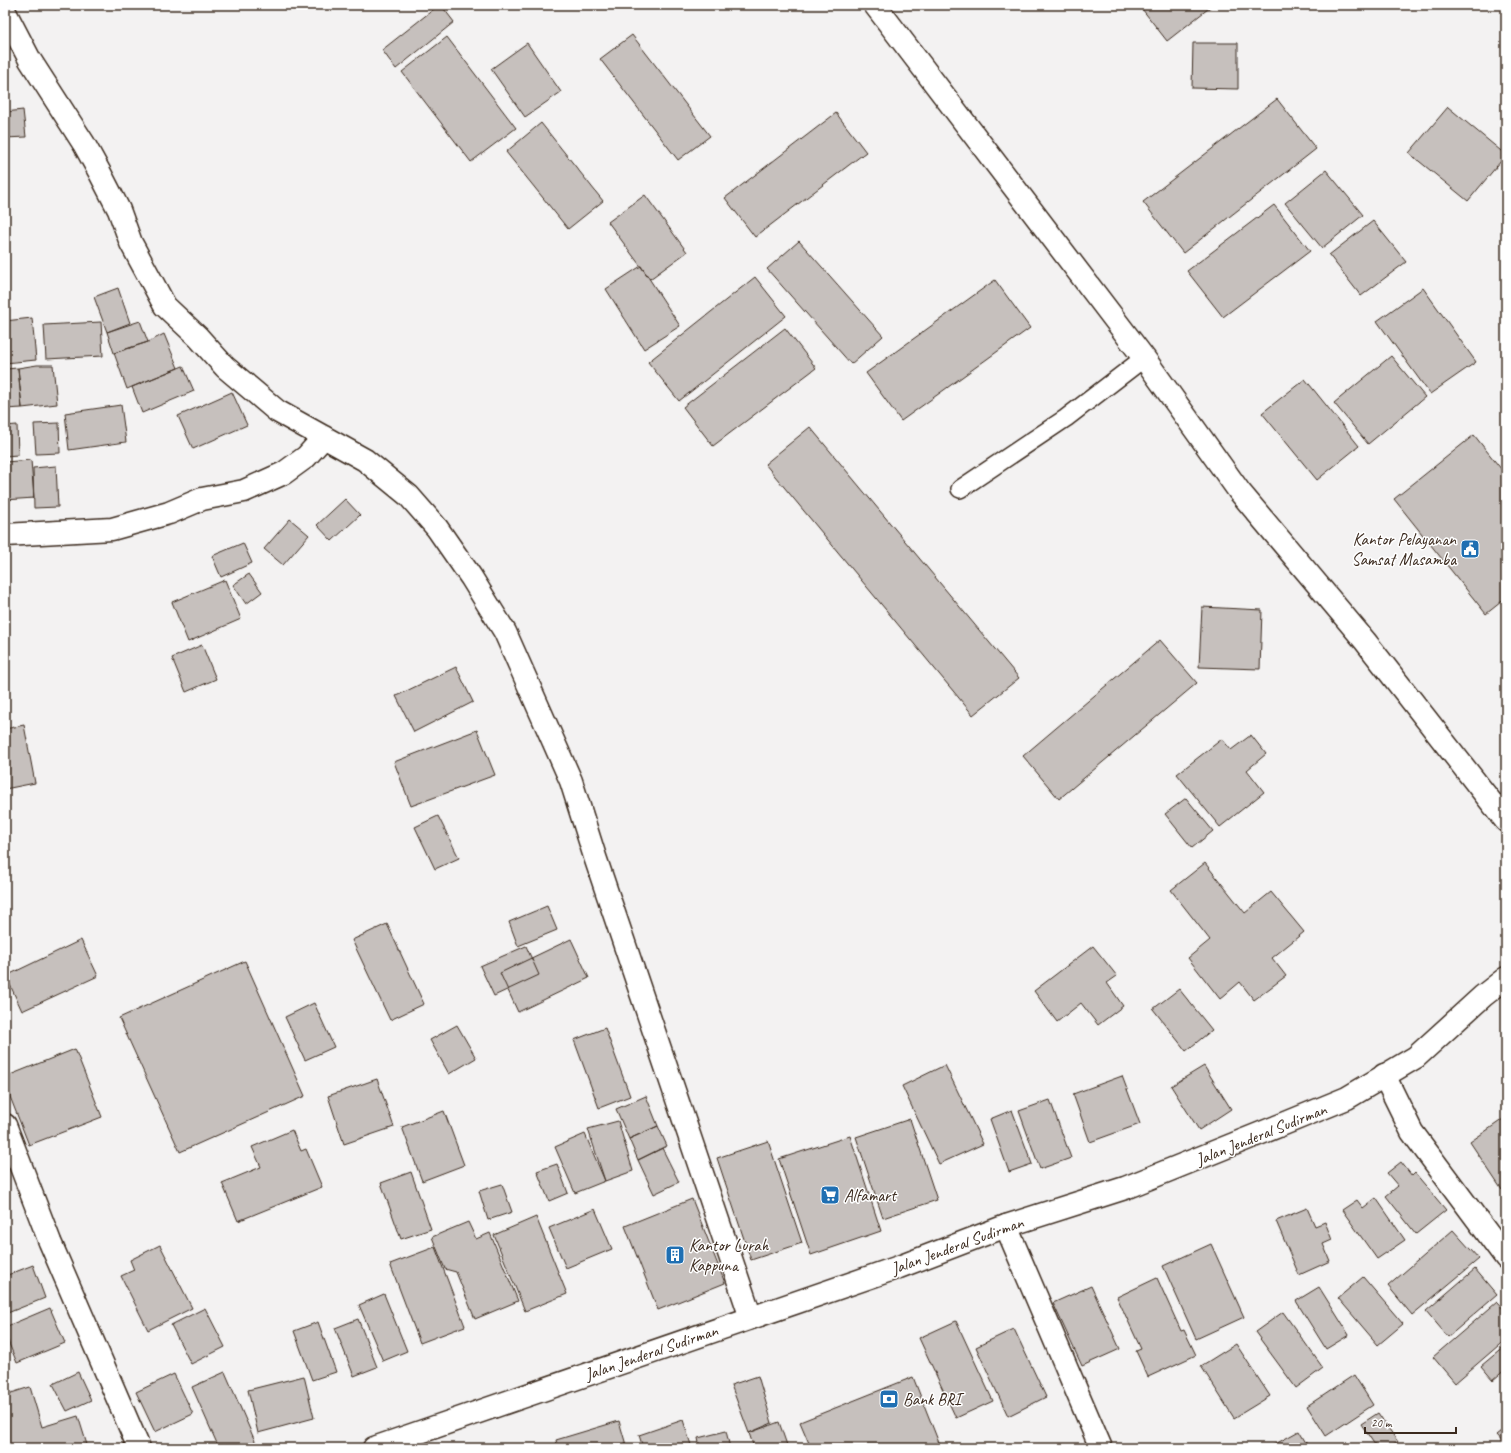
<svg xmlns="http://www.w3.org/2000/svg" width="1511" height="1453" font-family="Caveat,sans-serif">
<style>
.building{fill:#c6c0bd;stroke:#3b2a1e}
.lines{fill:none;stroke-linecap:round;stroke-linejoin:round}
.lane-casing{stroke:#3b2a1e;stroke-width:20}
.street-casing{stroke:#3b2a1e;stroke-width:25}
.highway-casing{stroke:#3b2a1e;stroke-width:25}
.lane{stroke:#fff;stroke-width:17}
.street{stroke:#fff;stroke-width:22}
.highway{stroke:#fff;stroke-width:22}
.labels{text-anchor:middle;stroke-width:3;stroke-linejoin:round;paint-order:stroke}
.poi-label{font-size:17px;fill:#3b2a1e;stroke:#fff;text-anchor:start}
.street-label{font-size:17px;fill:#3b2a1e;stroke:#fff}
</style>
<rect width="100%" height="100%" fill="#f3f2f2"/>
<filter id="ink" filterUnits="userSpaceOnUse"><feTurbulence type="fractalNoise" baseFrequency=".025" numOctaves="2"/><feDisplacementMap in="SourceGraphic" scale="8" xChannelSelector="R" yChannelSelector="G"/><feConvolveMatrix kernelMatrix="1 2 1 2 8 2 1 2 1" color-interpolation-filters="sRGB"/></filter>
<g filter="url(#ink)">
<path class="building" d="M439,5H441L454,22L396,69L382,50Z
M1139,5H1213L1167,41Z
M632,35L710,136L678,160L600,59Z
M447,37L516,128L471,162L402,72Z
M527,43L561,92L525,117L491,69Z
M1193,43H1238V89L1192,88Z
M1277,99L1316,149L1183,253L1143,202Z
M1448,107L1506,155L1468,201L1409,153Z
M23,110L26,137L5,138V112Z
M836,113L866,152L755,237L725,198Z
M541,123L603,201L568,229L506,152Z
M1326,170L1363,215L1322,248L1285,203Z
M645,195L687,252L650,279L608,222Z
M1274,205L1310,251L1223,317L1187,271Z
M1373,221L1406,262L1361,296L1329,255Z
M799,241L883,336L851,364L767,269Z
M641,266L680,326L644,349L606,289Z
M755,277L786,316L679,401L648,362Z
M995,280L1030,328L901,421L866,373Z
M118,288L130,323L107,332L94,297Z
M1423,288L1476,362L1430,394L1377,321Z
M32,318L36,360L5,363V321Z
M140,321L148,342L114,353L107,332Z
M101,322L103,356L46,359L44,325Z
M785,328L816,368L713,446L683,407Z
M164,334L178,368L127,389L114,353L148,342Z
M1391,356L1425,397L1368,444L1334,403Z
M37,365H53L57,404L22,408L18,368Z
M183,366L194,391L142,413L132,387Z
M18,368L22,408L5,409V369Z
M1305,379L1359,446L1317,480L1262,413Z
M232,392L247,425L193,449L178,416Z
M121,405L126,442L69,450L65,413Z
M59,423L60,453L36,454L34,424Z
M17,425L18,455L5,456V426Z
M810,427L1019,678L973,715L765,464Z
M1474,435L1506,475V598L1486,614L1394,499Z
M31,460L34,498L5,500V462Z
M56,466L58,507L34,508L33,468Z
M345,499L360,515L332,541L317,525Z
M290,519L309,535L283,565L264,549Z
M243,543L252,563L221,577L212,556Z
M249,574L262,592L246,604L233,585Z
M225,580L241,619L188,642L172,602Z
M1202,607L1262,610L1260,669L1199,667Z
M1160,640L1197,683L1059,799L1023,756Z
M202,645L216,679L186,692L172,658Z
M456,667L473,702L414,732L396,696Z
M24,725L35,783L5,789V729Z
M477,730L495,775L411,806L394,762Z
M1251,735L1266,754L1247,770L1264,792L1220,827L1177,774L1222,739L1231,750Z
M1186,798L1213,831L1192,848L1165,814Z
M438,816L459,858L435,869L415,827Z
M1205,863L1245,913L1271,892L1304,932L1272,958L1286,976L1254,1000L1240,982L1220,999L1188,958L1210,940L1171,890Z
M547,906L557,930L518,946L509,922Z
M387,924L424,1004L390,1020L352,940Z
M571,939L589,978L518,1012L500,973Z
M81,940L98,976L22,1011L6,976Z
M526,946L539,975L494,996L480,966Z
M1093,946L1117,976L1107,983L1123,1006L1098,1025L1081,1003L1057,1022L1034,991Z
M245,961L305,1096L180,1152L119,1018Z
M1179,989L1212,1030L1186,1051L1153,1009Z
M314,1003L334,1047L305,1060L285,1017Z
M457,1025L476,1058L449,1074L430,1040Z
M605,1028L630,1096L599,1108L574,1040Z
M75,1049L102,1117L29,1145L5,1084V1077Z
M945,1065L983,1144L939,1164L902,1086Z
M1204,1066L1231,1109L1199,1130L1171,1086Z
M1122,1076L1140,1124L1090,1142L1073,1094Z
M377,1079L394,1127L344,1144L328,1096Z
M646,1096L658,1126L629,1139L616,1109Z
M1050,1100L1071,1158L1040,1169L1019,1111Z
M1012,1110L1032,1164L1009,1172L990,1119Z
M444,1111L464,1165L422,1181L402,1127Z
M1506,1117V1187L1502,1190L1470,1142Z
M910,1119L937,1200L883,1218L856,1137Z
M618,1121L633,1171L605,1181L588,1129Z
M658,1126L667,1146L638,1160L629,1139Z
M292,1130L301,1151L306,1149L322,1187L238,1221L222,1183L261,1167L252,1147Z
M585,1134L605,1181L575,1193L555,1147Z
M850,1136L881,1231L811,1255L779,1159Z
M768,1141L802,1243L751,1260L717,1158Z
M662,1148L679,1182L654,1194L638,1160Z
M1401,1162L1412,1176L1415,1173L1446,1210L1416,1234L1386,1196L1398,1186L1387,1173Z
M557,1164L568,1193L549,1201L537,1171Z
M411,1172L431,1229L401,1239L381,1183Z
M502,1184L512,1212L488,1220L479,1191Z
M1376,1198L1405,1240L1377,1259L1342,1210L1357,1200L1363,1208Z
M692,1199L725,1283L658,1310L625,1226Z
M1307,1208L1315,1226L1325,1222L1332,1240L1323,1244L1330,1261L1299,1275L1276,1221Z
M595,1209L612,1249L566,1268L549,1228Z
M536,1217L567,1294L525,1311L494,1235Z
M468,1222L476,1239L490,1233L518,1301L475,1319L456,1272L445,1269L432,1237Z
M1453,1230L1479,1259L1412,1315L1388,1286Z
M1211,1244L1244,1317L1196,1339L1163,1266Z
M160,1245L192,1308L148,1330L121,1276L134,1270L130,1260Z
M435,1247L465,1326L420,1343L390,1264Z
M33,1265L45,1298L5,1314V1276Z
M1475,1269L1497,1295L1448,1337L1426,1311Z
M1363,1277L1403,1324L1378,1345L1338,1298Z
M1157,1278L1181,1331L1184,1330L1196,1355L1148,1377L1136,1351L1141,1349L1117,1297Z
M1091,1286L1120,1349L1082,1366L1053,1303Z
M1319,1287L1349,1335L1326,1349L1296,1301Z
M384,1294L407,1351L383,1361L359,1305Z
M1497,1302L1506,1312V1339L1455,1383L1433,1357Z
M50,1308L65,1343L17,1363L5,1334V1327Z
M205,1308L225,1347L191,1364L171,1325Z
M1283,1312L1323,1368L1296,1388L1255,1332Z
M358,1319L377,1367L354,1376L335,1328Z
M956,1321L993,1401L956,1418L919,1338Z
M318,1322L336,1372L312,1380L294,1331Z
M1014,1329L1046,1397L1008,1416L976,1347Z
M1236,1344L1270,1396L1234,1418L1201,1366Z
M1506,1345V1369L1493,1380L1481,1366Z
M78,1372L91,1400L67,1411L53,1384Z
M225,1372L258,1448H219L192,1387Z
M174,1374L193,1414L155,1432L136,1392Z
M1354,1375L1373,1405L1326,1436L1307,1406Z
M304,1376L314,1418L258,1433L248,1390Z
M758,1376L772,1423L749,1433L731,1385Z
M913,1377L941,1448H811L800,1422Z
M30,1387L42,1427L78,1416L88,1448H5V1395Z
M1378,1413L1398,1442L1389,1448H1377L1361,1424Z
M683,1420L692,1448H643L639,1435Z
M619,1421L626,1445L617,1448H558L556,1440Z
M779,1422L788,1448H754L749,1433Z
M1506,1427V1446L1496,1435Z
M726,1431L730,1448H700L698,1438Z
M1299,1431L1309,1448H1268Z"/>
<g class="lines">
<defs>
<path id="lane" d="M960,489L1066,418L1144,358"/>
<path id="street" d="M875,5L1144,358L1239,491L1365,641L1506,821
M5,12L30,60L84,144L100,173L119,210L131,243L165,306L198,337L225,367L277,411L365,460L409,496L437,528L471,577L505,632L571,781L595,857L751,1318
M5,535L112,529L169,513L202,499L244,491L284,473L306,457L324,437
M1384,1075L1412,1132L1506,1258
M5,1125L50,1242L139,1448
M1006,1226L1101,1448"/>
<path id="highway" d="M374,1448L899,1267L1006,1226L1125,1188L1286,1123L1347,1098L1416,1057L1483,996L1506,978"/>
</defs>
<use href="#lane" class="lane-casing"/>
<use href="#street" class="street-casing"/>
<use href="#highway" class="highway-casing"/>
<use href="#lane" class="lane"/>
<use href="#street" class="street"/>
<use href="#highway" class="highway"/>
</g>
</g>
<defs>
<symbol id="civic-square" viewBox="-11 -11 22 22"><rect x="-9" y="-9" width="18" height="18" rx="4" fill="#1f6fb2" stroke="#fff"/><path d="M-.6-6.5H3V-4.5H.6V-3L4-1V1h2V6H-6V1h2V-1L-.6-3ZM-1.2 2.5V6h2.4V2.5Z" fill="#fff"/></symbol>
<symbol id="supermarket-square" viewBox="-11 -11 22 22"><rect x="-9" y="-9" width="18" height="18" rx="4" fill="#1f6fb2" stroke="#fff"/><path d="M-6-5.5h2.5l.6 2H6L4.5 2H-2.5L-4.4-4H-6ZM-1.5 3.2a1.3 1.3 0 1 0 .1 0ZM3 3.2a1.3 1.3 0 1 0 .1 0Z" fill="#fff"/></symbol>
<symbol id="building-square" viewBox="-11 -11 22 22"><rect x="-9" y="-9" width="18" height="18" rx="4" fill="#1f6fb2" stroke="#fff"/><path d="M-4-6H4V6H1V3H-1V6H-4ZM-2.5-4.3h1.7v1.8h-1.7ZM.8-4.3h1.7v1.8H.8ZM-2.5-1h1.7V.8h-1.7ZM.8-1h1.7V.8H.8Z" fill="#fff"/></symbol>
<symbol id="bank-square" viewBox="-11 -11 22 22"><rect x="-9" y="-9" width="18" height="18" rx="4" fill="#1f6fb2" stroke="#fff"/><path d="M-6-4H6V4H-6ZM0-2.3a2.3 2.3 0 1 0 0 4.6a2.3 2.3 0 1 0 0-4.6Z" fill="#fff"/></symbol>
</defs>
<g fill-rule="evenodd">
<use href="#civic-square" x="1459" y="538" width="22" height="22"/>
<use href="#supermarket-square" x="819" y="1184" width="22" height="22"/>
<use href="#building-square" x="664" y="1244" width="22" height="22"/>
<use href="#bank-square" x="878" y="1388" width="22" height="22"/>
</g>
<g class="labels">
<g class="poi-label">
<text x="1456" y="545" text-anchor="end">Kantor Pelayanan<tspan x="1456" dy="20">Samsat Masamba</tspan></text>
<text x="844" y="1201">Alfamart</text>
<text x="689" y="1251">Kantor Lurah<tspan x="689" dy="20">Kappuna</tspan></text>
<text x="903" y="1405">Bank BRI</text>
</g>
<g class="street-label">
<text transform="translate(1261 1134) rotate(-22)" y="6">Jalan Jenderal Sudirman</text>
<text transform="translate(957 1245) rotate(-20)" y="6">Jalan Jenderal Sudirman</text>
<text transform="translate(651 1352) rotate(-19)" y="6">Jalan Jenderal Sudirman</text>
</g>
</g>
<rect width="1511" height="1453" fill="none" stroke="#fff" stroke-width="20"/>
<rect x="10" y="10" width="1491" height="1433" fill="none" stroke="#3b2a1e" stroke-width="1.5" filter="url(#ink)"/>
<path d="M1365 1427v6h91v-6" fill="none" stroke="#3b2a1e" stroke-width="2"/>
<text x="1371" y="1427" font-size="12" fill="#3b2a1e" stroke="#ffffff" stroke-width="3" paint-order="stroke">20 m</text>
</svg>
